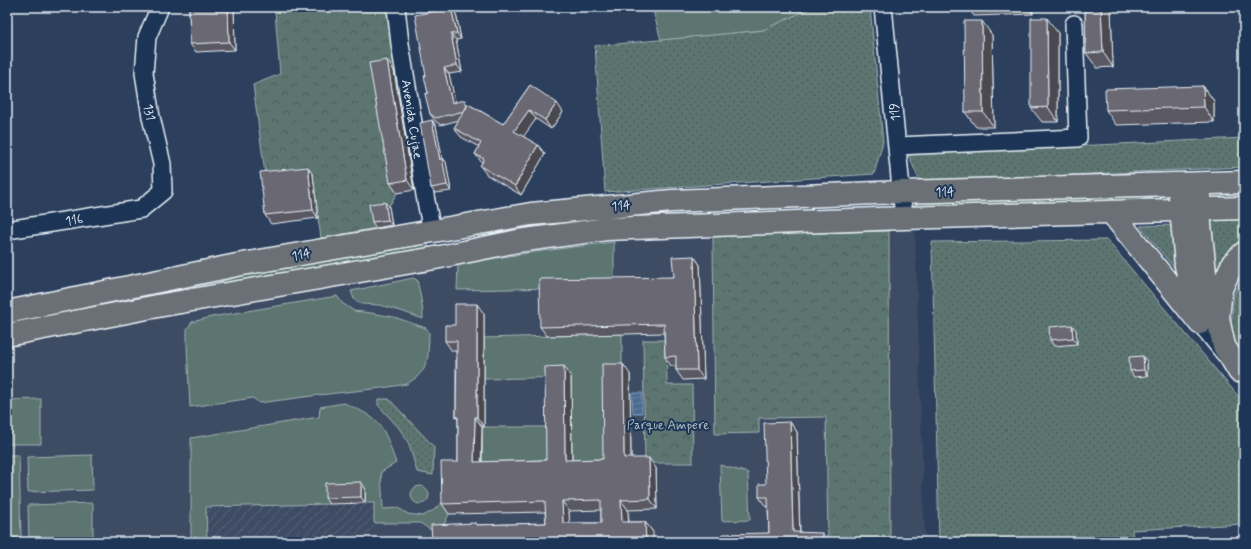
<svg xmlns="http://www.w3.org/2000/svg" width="1251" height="549" font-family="Mynerve,sans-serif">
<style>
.built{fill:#3e4b64}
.industrial{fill:url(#industrial-furrows)}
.grass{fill:url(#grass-dots);stroke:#a2b2b4}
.forest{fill:url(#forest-crowns);stroke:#a2b2b4}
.garden{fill:#5b7470;stroke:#a2b2b4}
.water{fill:url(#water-rules);stroke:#89a1ba}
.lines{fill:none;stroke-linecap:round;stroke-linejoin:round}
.minor-casing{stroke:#e8f1f8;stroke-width:20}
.highway-casing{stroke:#e8f1f8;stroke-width:25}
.minor{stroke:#1d3557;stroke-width:17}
.highway{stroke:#6a7074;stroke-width:22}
.wall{fill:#5a5963;stroke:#e8f1f8;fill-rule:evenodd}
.shaded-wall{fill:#4a4950;stroke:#e8f1f8}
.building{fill:#696873;stroke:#e8f1f8;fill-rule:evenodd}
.labels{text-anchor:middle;stroke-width:4;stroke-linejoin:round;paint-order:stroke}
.street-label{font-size:13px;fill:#e8f1f8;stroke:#1d3557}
.park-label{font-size:13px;fill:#b0bfc2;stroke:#1d3557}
</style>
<defs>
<pattern id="industrial-furrows" width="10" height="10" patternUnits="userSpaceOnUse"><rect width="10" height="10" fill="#3e4b64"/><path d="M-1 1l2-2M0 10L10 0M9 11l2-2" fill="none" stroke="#5a657b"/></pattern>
<pattern id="grass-dots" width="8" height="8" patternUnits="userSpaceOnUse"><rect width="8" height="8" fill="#5b7470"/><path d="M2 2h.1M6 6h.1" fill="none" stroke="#4f5c5b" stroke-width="1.8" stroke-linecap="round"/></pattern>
<pattern id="forest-crowns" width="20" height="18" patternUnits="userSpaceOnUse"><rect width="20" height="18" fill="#5b7470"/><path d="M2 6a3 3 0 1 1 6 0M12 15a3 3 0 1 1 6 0" fill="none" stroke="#4f5c5b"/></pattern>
<pattern id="water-rules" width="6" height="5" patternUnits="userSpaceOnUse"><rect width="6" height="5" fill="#4a6c91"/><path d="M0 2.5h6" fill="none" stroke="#6481a1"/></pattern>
</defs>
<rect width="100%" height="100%" fill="#2c3f5d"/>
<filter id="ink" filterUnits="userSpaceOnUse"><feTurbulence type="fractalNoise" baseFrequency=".025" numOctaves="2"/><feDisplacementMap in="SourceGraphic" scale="8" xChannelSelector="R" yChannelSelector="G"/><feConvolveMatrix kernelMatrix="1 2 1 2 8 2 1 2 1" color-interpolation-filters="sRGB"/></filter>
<g filter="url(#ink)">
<path class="built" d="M915,230L925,542H7V344L121,323L182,314L350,284L458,264L535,252L614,242L713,236Z"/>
<path class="industrial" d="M374,503L375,542H207L206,507Z"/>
<path class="grass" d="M813,7H870L883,142L874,174L605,192L595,46L763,30Z
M1244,138V167L920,182L908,154Z
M1244,192V199L921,208L913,206L919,203L1122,195Z
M1244,219V242L1241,243L1214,283L1210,221Z
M1174,225L1179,274L1140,226Z
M1107,240L1244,403V524L1132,530L1133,542H939L932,242Z
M428,244L429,250L185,290V288L223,281L247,274Z
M1244,273V359L1237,351L1231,323L1234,294Z
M378,399H389L434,447L433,475L417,472L409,444L399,428L378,405Z"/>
<path class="forest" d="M262,7H386L395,71L377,74L397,193L376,228L321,238L318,218L266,181L253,85L280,74L275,11Z
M889,231L890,542H828L826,417L759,418V433L715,434L713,236Z
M643,340H666L667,385H692L693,463H645Z"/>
<path class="garden" d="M652,7H813L763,30L661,40Z
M614,242V287L457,290L458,264L535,252Z
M413,278L417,280C420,293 423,306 423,319L401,311L379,305L361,304L354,299L351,291Z
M337,296L342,303L354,311L371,313L394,317L426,328L429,332L428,356L424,369L417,377L407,384L382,388L319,395L259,403L253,398L190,407L187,346V329L192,322L211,317Z
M622,334V374L610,458L572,470L571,377L484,379V338Z
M41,399V444H7V400Z
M344,403C355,408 368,413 377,422C387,432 391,450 396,463L381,472L383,509L398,508L408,514L423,516L434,510L449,496V514L439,535L420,523H374V503H365V488H329V504L206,507L207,542H191V438L319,417L320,407Z
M482,427H553V470L482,472Z
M7,455H19L21,538H7Z
M92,455L93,490L28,492L27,457Z
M720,465L748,473L750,520L722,521Z
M411 495a9 9 0 1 1 18 0a9 9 0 1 1-18 0Z
M93,503V539L29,541L28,505Z"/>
<path class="water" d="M632,393H642V413H633Z"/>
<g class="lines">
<defs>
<path id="minor" d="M396,7L400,44L426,201L432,231
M883,7L904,218
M897,146L1078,138L1074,24
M7,230L141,209L163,191L162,164L151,117L144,73L147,37L160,7
M1200,323L1225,354"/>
<path id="highway" d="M1199,194L1200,224L1205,273L1202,306
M1180,196L1186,266L1198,316
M1111,212L1200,323
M7,312L237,265L531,214L672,201L902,192L1244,182
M7,335L163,305L435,258L518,241L607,229L904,218L1244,208
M1239,371L1224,346L1218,318L1221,289L1233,263L1244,253"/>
</defs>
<use href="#minor" class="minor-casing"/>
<use href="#highway" class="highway-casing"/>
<use href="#minor" class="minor"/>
<use href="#highway" class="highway"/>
</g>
<path class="wall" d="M189,7H232L234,9L235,50L196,52L190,44Z
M497,7H520V8L500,11Z
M968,7H1032L1033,14L974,16Z
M1085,7H1111L1113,67L1097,68L1086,53Z
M456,14L461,39L456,40L462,72L449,74L455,102L468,104L503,124L530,85L563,112L551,129L536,119L523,136L545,154L521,195L487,175L480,166L482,163L475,154L479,147L461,137L454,128L459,120L441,125L435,121L430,114L426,76Z
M1058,33V122H1042L1031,108Z
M992,35L994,127H976L965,112Z
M394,71L414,190L397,193L390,183Z
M1203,86L1214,101V122L1116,125L1106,110Z
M432,120L436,126L442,157L446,162L451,191L435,193L431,188Z
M313,175L318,218L271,224L265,215Z
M389,207L392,225L376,228L372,222Z
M694,256L700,265L704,379L683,380L676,370V366H671L665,357L664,333L547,336L540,327L674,277Z
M484,314V427H482V462L546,460L571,377L572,460L603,459L630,374L631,458L656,468L657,509L628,510L629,522H645L653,532L432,542L476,523L477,525L546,523L545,512L449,514L442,504L458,462V420L456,417V351H452L445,341L455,325ZM601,510V523H569V511Z
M1076,330L1077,344L1054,346L1050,340Z
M1147,362V376L1134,377L1130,371Z
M790,422L797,432L800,532L769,533L768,507H766L759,497L766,484Z
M361,482L365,488V503L329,504L325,498Z"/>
<path class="shaded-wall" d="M228,7H232L234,9L235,50L229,42Z
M1028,7H1032L1033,14Z
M1101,7H1111L1113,67L1103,52Z
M451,8L456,14L461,39L457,33Z
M1047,18L1058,33V122L1048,107Z
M982,21L992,35L994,127L983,112Z
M451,34L456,40L462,72L457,65Z
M387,60L394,71L414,190L407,180Z
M444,68L449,74L457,109L452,103Z
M1203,86L1214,101V122L1204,107Z
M557,103L563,112L551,129L545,120Z
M529,110L536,119L521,140L514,131Z
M432,120L436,126L443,162L442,157L446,162L451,191L447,185L440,160Z
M538,145L545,154L521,195L515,186Z
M308,167L313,175L318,218L313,210Z
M385,202L389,207L392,225L388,220Z
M694,256L700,265L704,379L697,370Z
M477,304L484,314V427L477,417Z
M1072,325L1076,330L1077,344L1073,338Z
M1143,356L1147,362V376L1144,370Z
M623,364L630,374L631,468L624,458Z
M564,366L571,377L572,470L565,460Z
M475,417L482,427L481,472L474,462Z
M790,422L797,432L800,541L793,532Z
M649,458L656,468L657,509L650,499Z
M361,482L365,488V503L361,497Z
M621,500L628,510L629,532L622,522Z
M562,501L569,511L570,533L563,523Z
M645,522L653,532V542H646Z
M822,533L828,542H822Z"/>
<path class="building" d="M189,7H228L229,42L190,44Z
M1085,7H1101L1103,52L1086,53Z
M451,8L457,33L451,34L457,65L444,68L452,103L465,100L467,107L464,111L436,118L430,114L425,94L428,93L424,76H426L415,15Z
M1031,18H1047L1048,107L1031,108Z
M964,21H982L983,112H965Z
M387,60L407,180L390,183L369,63Z
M1244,63V112H1242Z
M530,85L557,103L545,120L529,110L514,131L538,145L515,186L480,166L484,159L475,154L481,143L454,128L468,104L503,124Z
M1203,86L1204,107L1106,110L1105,89Z
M432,120L440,160L442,157L447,185L431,188L420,123Z
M308,167L313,210L265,215L260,172Z
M385,202L388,220L372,222L369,204Z
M694,256L697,370H676V356L665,357L664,324L540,327L539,279L674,277L672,257Z
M455,304H477V417H475L474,462L546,460L545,367L564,366L565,460L603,459L602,364H623L624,458H649L650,499L621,500L622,522H645L646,542H432L431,525L476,523V525L546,523L545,501L442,504L441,462H458V417H456L457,341H445V325H455ZM601,500V523H563L562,501Z
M1072,325L1073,338L1050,340L1049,327Z
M1143,356L1144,370L1130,371L1129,357Z
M790,422L793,532L822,533V542H723L722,534L769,533L768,497H759V484H766L764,423Z
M361,482V497L325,498V483Z"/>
</g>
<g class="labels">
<g class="street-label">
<text transform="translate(150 112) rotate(80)" y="5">131</text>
<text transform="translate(894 112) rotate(-96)" y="5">119</text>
<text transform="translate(413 119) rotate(81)" y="5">Avenida Cujae</text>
<text transform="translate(945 191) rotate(-2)" y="5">114</text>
<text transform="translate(621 205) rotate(-4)" y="5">114</text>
<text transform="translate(74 219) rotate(-10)" y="5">116</text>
<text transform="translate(301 254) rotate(-10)" y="5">114</text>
</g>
<g class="park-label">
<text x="668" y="429">Parque Ampere</text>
</g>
</g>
<rect width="1251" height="549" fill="none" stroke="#1d3557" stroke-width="24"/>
<rect x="12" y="12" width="1227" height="525" fill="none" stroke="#e8f1f8" stroke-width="1.5" filter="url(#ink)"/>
</svg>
